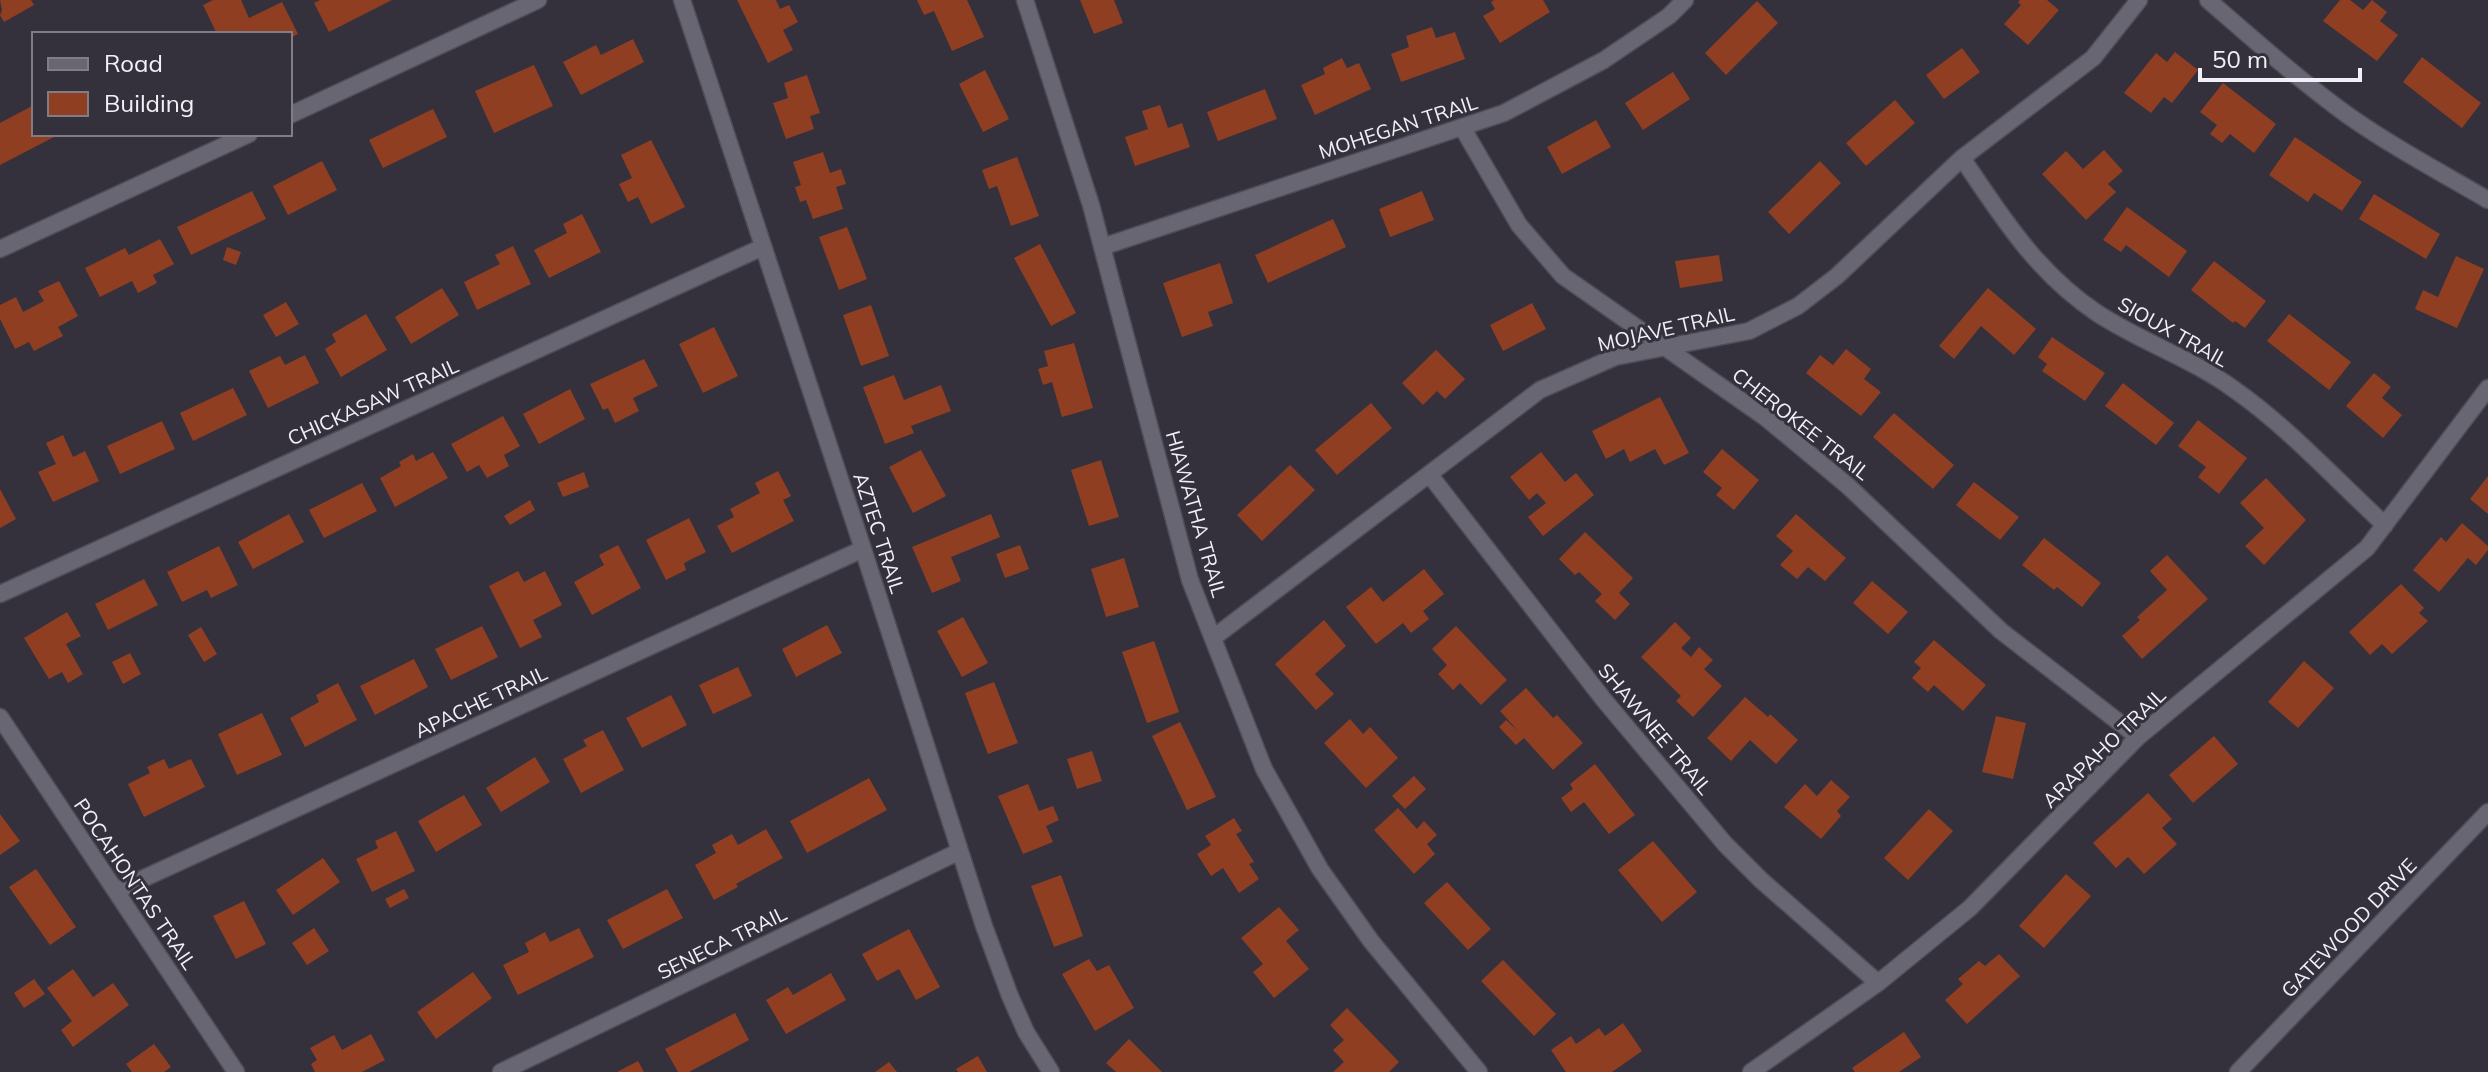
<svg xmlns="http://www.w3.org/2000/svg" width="2488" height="1072" font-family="Mulish,sans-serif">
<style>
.building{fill:#8f3e22}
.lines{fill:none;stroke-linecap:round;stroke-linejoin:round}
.minor-casing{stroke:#4e4d57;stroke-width:19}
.minor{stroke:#696674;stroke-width:16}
.labels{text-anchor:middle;stroke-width:6;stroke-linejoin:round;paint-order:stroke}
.street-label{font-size:20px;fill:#f1f0f7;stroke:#34313d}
</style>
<rect width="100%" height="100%" fill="#34313d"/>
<path class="building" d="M0,0H31L34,5L4,22L0,15L2,10Z
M213,0H241L249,18L282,2L298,34L290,38V34H217L203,5Z
M320,0H392L329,32L314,3Z
M737,0H776L780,9L789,5L798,22L783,30L793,50L768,63Z
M917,0H967L984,37L952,51L934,11L924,15Z
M1080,0H1114L1123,23L1094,34Z
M1494,0H1543L1550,12L1500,43L1483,16L1495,9L1491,2Z
M2020,0H2047L2059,10L2028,45L2004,24L2021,5L2018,2Z
M2340,0H2350L2363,10L2372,0L2387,12L2380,21L2398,35L2377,61L2323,21Z
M1757,1L1778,23L1726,75L1705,53Z
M1432,27L1436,38L1455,32L1465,59L1401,82L1391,54L1409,47L1406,36Z
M633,39L644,62L581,95L563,62L596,45L601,55Z
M1962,48L1980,72L1944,99L1926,75Z
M2175,52L2198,70L2172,103L2164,97L2151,113L2124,93L2156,53L2167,62Z
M2422,57L2481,103L2462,128L2403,82Z
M1342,58L1347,68L1359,63L1371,89L1315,115L1301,85L1325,74L1323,68Z
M534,65L553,106L494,133L475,91Z
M985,70L1009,119L983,132L959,84Z
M1673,72L1690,99L1643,130L1625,103Z
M807,75L820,113L810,116L814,129L786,139L773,103L788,98L784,83Z
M2223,83L2276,124L2254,153L2230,134L2222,143L2210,134L2217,125L2200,112Z
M1265,89L1277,119L1218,141L1207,112Z
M1895,100L1915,123L1866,166L1846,143Z
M34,105V134H52L54,137L0,165V123Z
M1160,105L1168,128L1182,123L1190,147L1135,166L1125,137L1148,129L1142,111Z
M433,109L447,137L383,168L369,140Z
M1596,120L1611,147L1562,174L1547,147Z
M2295,137L2362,182L2342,211L2314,193L2308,202L2269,175Z
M651,140L685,207L651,224L638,197L628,202L619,184L632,178L621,155Z
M2104,150L2123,171L2108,184L2116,192L2086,220L2042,174L2066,151L2083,169Z
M823,152L830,173L841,169L846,184L836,187L843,209L813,219L806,200L800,202L795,187L801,185L793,162Z
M1017,157L1039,216L1011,226L997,186L989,189L982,170Z
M322,161L337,190L288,215L273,186Z
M1820,161L1841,183L1789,234L1768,212Z
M252,191L266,219L191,255L177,227Z
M1422,191L1434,220L1390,237L1379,209Z
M2374,194L2440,234L2426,259L2359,219Z
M2127,207L2187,251L2169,277L2126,245L2121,252L2103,240Z
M582,214L601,252L549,278L534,250L567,233L563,224Z
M1333,219L1346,247L1268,283L1255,255Z
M847,227L867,279L839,290L819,237Z
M160,239L174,264L153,275L157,283L138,293L132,281L100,297L85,268L125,248L129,255Z
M1040,244L1076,313L1051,326L1014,258Z
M513,246L531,284L477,310L464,282L500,264L495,255Z
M227,247L241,252L236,265L223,260Z
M1719,255L1723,281L1680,288L1675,261Z
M2456,256L2484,269L2457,328L2415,309L2423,290L2438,297Z
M2214,261L2266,301L2245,328L2235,321L2233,323L2191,290Z
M1220,263L1233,303L1208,312L1213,326L1182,337L1163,283Z
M59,281L78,316L58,327L63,336L34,351L29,342L15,349L0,319V305L16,297L23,312L44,301L38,291Z
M442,288L459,315L411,344L395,317Z
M1988,288L2036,329L2014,355L1981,326L1954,359L1939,346Z
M286,302L299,324L276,337L263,315Z
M1532,303L1546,329L1503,351L1490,325Z
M871,305L889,356L861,366L843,315Z
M366,314L387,350L341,377L325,349L336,342L332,334Z
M2289,314L2351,362L2329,390L2267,341Z
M714,327L738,376L703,393L679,344Z
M2052,337L2105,373L2085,401L2042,371L2047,364L2038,357Z
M1074,343L1093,408L1062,417L1052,382L1043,385L1038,369L1048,366L1044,351Z
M1846,349L1871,369L1864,379L1881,392L1861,416L1806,373L1820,355L1833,365Z
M1436,350L1465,379L1445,399L1437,391L1423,405L1402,383Z
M305,355L319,383L268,408L249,371L280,356L285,365Z
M644,359L658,386L633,398L639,411L615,423L608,408L603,410L590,384Z
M2374,373L2391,387L2382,398L2402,415L2383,438L2346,406Z
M894,375L904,400L941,385L951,411L911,426L914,433L885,444L863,387Z
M2123,383L2174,423L2156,445L2105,406Z
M233,388L247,415L193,441L180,413Z
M570,389L585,419L539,444L523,414Z
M1660,397L1689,453L1664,465L1655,449L1630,462L1624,449L1606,459L1592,431Z
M1371,403L1392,428L1337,475L1315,450Z
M1894,413L1954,465L1933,489L1873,437Z
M503,416L520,446L504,455L509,466L487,478L479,465L467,472L451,444Z
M2198,420L2247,458L2219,494L2198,477L2206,467L2178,446Z
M162,421L175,449L120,474L107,446Z
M63,435L73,457L85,451L99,481L53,502L38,472L56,464L46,443Z
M1722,449L1759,480L1734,510L1716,495L1722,488L1703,472Z
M921,450L946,496L913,513L889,467Z
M433,452L448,478L395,507L380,478L401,466L399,462L413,454L416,461Z
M1541,452L1565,482L1576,473L1594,495L1543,536L1528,517L1546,503L1537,493L1529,500L1510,477Z
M1101,460L1119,517L1089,526L1071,470Z
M1290,465L1315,490L1262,541L1237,515Z
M778,471L791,496L783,500L794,521L732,553L717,526L734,517L730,509L760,493L755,483Z
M584,472L589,487L563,497L557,483Z
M2488,476V514L2470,499Z
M2266,478L2306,520L2264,565L2245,546L2264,528L2240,503Z
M1974,482L2019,517L2000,540L1956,505Z
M362,483L377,511L324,538L309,510Z
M0,489L16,519L0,528Z
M530,500L535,510L510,525L504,516Z
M289,514L304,542L253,569L238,542Z
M991,514L1000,537L951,557L961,581L932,593L912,547Z
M1796,514L1846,558L1825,581L1808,567L1797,579L1780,565L1793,551L1776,536Z
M689,518L706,552L684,563L686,570L666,580L646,540Z
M2462,523L2488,546V550L2476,565L2468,558L2439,592L2413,570L2441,537L2446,542Z
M1585,532L1633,578L1619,593L1630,604L1615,620L1595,601L1602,594L1579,572L1575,575L1559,559Z
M2044,538L2101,583L2082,607L2057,587L2054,590L2022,565Z
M618,545L641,588L592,615L574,582L604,565L599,555Z
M1020,545L1029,569L1005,578L996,554Z
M219,546L238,585L211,598L207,590L182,602L167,572Z
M2167,555L2208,599L2142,659L2122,636L2140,620L2137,617L2167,590L2150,571Z
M1124,558L1139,607L1106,617L1091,569Z
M1424,569L1444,594L1423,611L1429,619L1411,633L1403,623L1376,644L1346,607L1371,587L1383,602Z
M518,571L524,582L545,571L562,605L533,620L542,637L520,648L489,586Z
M144,579L158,605L108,630L95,604Z
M1872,581L1908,612L1888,634L1853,603Z
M2401,584L2424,608L2419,613L2428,621L2392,654L2382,644L2370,655L2349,632Z
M67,612L81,636L66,644L83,674L68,683L62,672L49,679L24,638Z
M963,617L988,663L962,677L937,631Z
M1324,620L1346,646L1315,674L1334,694L1316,710L1275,664Z
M1675,622L1691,638L1681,648L1691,657L1699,647L1713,660L1704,669L1722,686L1693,717L1676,701L1681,696L1641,657Z
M827,625L842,653L796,677L782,649Z
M482,626L498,657L451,680L435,649Z
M1456,626L1507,680L1481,705L1460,683L1453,690L1438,674L1447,665L1432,649Z
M201,627L217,654L204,662L188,635Z
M1934,640L1986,685L1963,711L1934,685L1928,692L1912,678L1921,668L1914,662Z
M1154,641L1179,712L1147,723L1122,652Z
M130,653L141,674L123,684L112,662Z
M414,659L428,687L375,715L360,686Z
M2304,661L2334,688L2298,728L2268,702Z
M738,667L752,696L713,714L699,685Z
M994,682L1018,743L988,754L965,693Z
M338,683L357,720L305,747L290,718L319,702L316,695Z
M1526,688L1553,718L1557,715L1583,743L1553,770L1524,738L1516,745L1499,727L1506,720L1518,731L1500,711Z
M671,695L687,725L642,748L626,718Z
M1745,697L1768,717L1770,714L1798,740L1776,764L1750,740L1731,761L1707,738Z
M262,713L282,755L237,775L218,734Z
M1996,716L2026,723L2013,779L1982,772Z
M1350,719L1363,734L1370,727L1398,758L1366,788L1324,743Z
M1180,722L1216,797L1187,810L1152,736Z
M603,730L624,770L581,793L563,759L587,746L583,740Z
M2214,736L2238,764L2193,803L2169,775Z
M1092,751L1102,781L1077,789L1067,759Z
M535,757L550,782L501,812L486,788Z
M164,759L169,769L191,759L205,787L144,817L128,784L150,773L147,767Z
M1595,764L1635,815L1609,834L1584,802L1571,812L1561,798L1573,789L1570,784Z
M1414,776L1426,789L1405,809L1392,796Z
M869,778L887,810L807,853L790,821Z
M1831,780L1850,797L1837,811L1841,816L1821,839L1784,807L1805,784L1817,796Z
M1028,784L1039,811L1053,806L1059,820L1046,826L1053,842L1023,854L998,796Z
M2148,793L2172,819L2162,828L2177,844L2144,874L2128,857L2116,868L2093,843Z
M464,795L482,825L436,852L418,821Z
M1398,808L1417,829L1424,821L1437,835L1427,844L1435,854L1414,874L1374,830Z
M1929,809L1953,831L1908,880L1884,858Z
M0,814L20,841L0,855Z
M1234,818L1242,831L1236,834L1254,862L1249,864L1259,879L1239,893L1223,868L1211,876L1197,854L1211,845L1205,836Z
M766,829L783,858L736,884L738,887L714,900L695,865L716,853L712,845L732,834L738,845Z
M396,831L415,871L372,892L356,859L378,848L375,841Z
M1653,841L1697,892L1662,922L1618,870Z
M323,858L340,882L293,915L276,890Z
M36,869L76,927L50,945L9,887Z
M2066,874L2091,896L2044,948L2019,926Z
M1061,875L1083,936L1054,947L1031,886Z
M1447,882L1491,929L1468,950L1424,903Z
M404,889L409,898L390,908L385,899Z
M667,889L683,918L623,949L607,920Z
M244,901L266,944L236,959L213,916Z
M1279,907L1299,930L1286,941L1309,969L1274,998L1253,972L1263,964L1241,938Z
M314,928L329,951L307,965L292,943Z
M579,928L594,957L518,995L503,965L529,952L525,943L545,932L550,942Z
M909,929L940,987L916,1000L899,969L877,981L862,954Z
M1999,954L2020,976L1967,1024L1945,1000L1963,984L1958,979L1979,961L1985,966Z
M1089,959L1097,971L1109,965L1134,1008L1095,1031L1062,974Z
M1503,960L1556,1014L1534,1036L1481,981Z
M73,969L93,997L113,983L129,1005L73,1047L61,1030L72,1021L47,988Z
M473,972L492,998L436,1039L417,1012Z
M831,973L846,1000L786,1034L766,1000L788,987L793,995Z
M34,979L45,994L24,1008L14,993Z
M1347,1008L1399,1062L1389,1072H1333L1344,1062L1333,1050L1344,1040L1330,1025Z
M735,1013L749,1040L689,1072H678L665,1049Z
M1623,1023L1642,1051L1612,1072H1566L1551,1050L1571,1036L1576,1044L1599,1028L1605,1036Z
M1904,1032L1921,1057L1899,1072H1855L1852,1068Z
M371,1034L385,1060L362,1072H315L311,1064L317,1060L310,1048L334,1035L342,1050Z
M1129,1039L1162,1072H1116L1106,1063Z
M154,1044L171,1067L164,1072H132L126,1064Z
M978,1056L987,1072H958L956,1069Z
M638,1061L644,1072H617Z
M889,1062L897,1072H875Z"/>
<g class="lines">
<defs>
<path id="minor" d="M682,0L863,549L984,926L1010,996L1026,1032L1051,1072
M1025,0L1091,205L1190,580L1264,769L1320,869L1371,941L1479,1072
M2208,0C2253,39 2298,79 2346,114C2391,146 2440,172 2488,200
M290,115L538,0
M1462,127L1519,225L1563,276L1766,418L1848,486L2001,631L2138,737
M1962,158C2002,217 2036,272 2097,313C2141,342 2193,359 2235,390C2289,428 2336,480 2385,525
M1102,247L1504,113L1604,60L1669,16L1685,0
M0,249L249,134
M1429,474L1604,700L1725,844L1761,880L1878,983
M0,594L763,247
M1213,638L1540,390L1615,357L1749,331L1798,306L1837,276L1962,158L2093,58L2139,0
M0,717L236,1072
M116,891L863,549
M501,1072L960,851
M1751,1072L1878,983L1970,908L2138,737L2367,548L2488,388
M2238,1072L2488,812"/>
</defs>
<use href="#minor" class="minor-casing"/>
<use href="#minor" class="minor"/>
</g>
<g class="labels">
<g class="street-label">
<text transform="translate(1398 127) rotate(-18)" y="7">MOHEGAN TRAIL</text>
<text transform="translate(1666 329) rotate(-13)" y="7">MOJAVE TRAIL</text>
<text transform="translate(2173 332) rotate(29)" y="7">SIOUX TRAIL</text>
<text transform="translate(373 402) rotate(-24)" y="7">CHICKASAW TRAIL</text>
<text transform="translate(1801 424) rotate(38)" y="7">CHEROKEE TRAIL</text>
<text transform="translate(1196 514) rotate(74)" y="7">HIAWATHA TRAIL</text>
<text transform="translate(879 533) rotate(72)" y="7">AZTEC TRAIL</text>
<text transform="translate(481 702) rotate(-25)" y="7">APACHE TRAIL</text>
<text transform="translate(1655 729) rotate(50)" y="7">SHAWNEE TRAIL</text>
<text transform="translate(2104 748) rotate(-44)" y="7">ARAPAHO TRAIL</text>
<text transform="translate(135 884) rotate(56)" y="7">POCAHONTAS TRAIL</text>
<text transform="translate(2349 928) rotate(-46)" y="7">GATEWOOD DRIVE</text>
<text transform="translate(722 943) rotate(-26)" y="7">SENECA TRAIL</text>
</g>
</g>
<rect x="32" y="32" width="260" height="104" fill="#34313d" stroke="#807d87" stroke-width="2"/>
<rect x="48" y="58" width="40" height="12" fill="#696674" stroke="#807d87" stroke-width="2"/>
<text x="104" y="72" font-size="24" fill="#f1f0f7">Road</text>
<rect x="48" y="92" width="40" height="24" fill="#8f3e22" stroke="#807d87" stroke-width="2"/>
<text x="104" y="112" font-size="24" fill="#f1f0f7">Building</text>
<path d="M2200 68v12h160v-12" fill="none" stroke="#f1f0f7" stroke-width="4"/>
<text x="2212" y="68" font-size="24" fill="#f1f0f7" stroke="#34313d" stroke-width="6" paint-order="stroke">50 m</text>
</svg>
